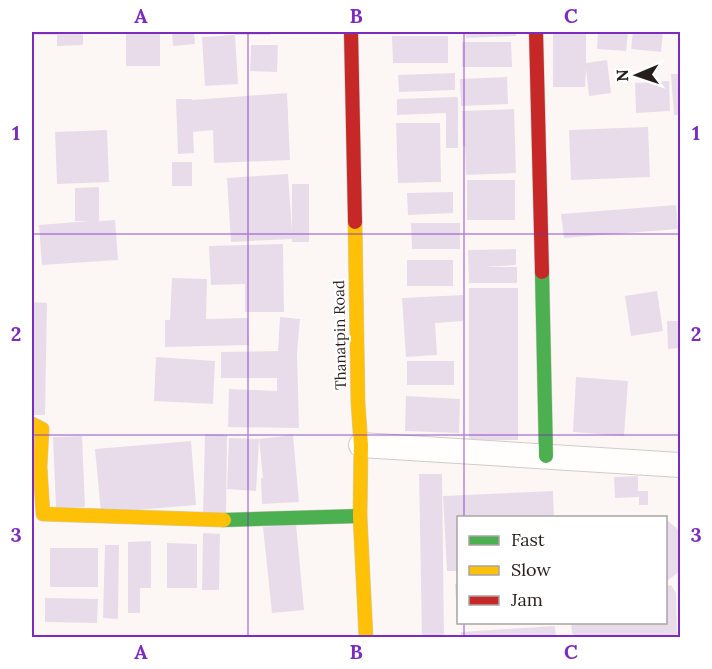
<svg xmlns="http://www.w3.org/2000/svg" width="712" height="669" font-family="Lora,serif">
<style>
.building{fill:#e9dcea}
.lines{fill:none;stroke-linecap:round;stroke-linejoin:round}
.street-casing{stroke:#d2ccc8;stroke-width:26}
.fast-casing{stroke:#d2ccc8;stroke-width:15}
.slow-casing{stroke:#d2ccc8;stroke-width:15}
.jam-casing{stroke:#d2ccc8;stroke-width:15}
.street{stroke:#fffefd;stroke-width:24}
.fast{stroke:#4caf50;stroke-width:14}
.slow{stroke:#ffc107;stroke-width:14}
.jam{stroke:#c62828;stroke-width:14}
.grid{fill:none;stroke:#7b2cbf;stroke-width:1.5;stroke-opacity:0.55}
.labels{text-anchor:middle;stroke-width:4.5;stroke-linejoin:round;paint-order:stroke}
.street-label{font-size:15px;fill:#261e1a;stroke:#fff}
.neatline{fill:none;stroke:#7b2cbf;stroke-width:2}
.grid-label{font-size:20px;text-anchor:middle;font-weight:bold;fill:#7b2cbf}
</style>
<rect width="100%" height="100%" fill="#fcf7f4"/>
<path class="building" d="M32,32H83V45L57,46V35H32Z
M126,32H160V66H126Z
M172,32H194L195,44L173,46Z
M235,32H271V35H235Z
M403,32H431V33L403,34Z
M465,32H516V36L466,38Z
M553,32H586V63L607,60L611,93L589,96L586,69L585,87H553Z
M598,32H628L626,51L597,49Z
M633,32H663L661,52L631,49Z
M235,35L238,84L205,86L202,37Z
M392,36H448V63H393Z
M462,42H511L512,67H462Z
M251,45H278L277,72L250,71Z
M455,73V90L399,92L398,75Z
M671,74H680V115H674Z
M507,77L508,104L461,106L460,79Z
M669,81L670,111L636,113L635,83Z
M287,93L290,160L214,163L213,130L193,132L194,153L178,154L176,99H192V100Z
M456,97L458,98V148H446V113L397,115V99Z
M514,109L516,173L466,175L465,146H463L462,111Z
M396,123H440L441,182L398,183Z
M648,127L650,177L571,180L569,130Z
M107,130L109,182L57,184L55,132Z
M172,162H192V186H172Z
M288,174L292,231V184H309V242H292V239L231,242L227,178Z
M467,180H515V220H467Z
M99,187V221L115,220L118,260L42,265L39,225L89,221H75V188Z
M453,192V213L408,215L407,193Z
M676,205L678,229L564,238L561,214Z
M411,223H460V249H412Z
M283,244L284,312H245V284L211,285L209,246Z
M516,249V265L484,267H517V283H469L468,250Z
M407,260H453V286H407Z
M172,278L207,279L206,319L248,318L249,345L165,347V320H170Z
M469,288H518V440H469Z
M657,291L663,331L631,336L625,296Z
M463,295V321L435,323L437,355L406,357L402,298Z
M32,302L47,303L45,415H32Z
M280,317L300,319L297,353L299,428L228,427L229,389L277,391V378H221V352L278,351Z
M667,321H680V348L668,349Z
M156,357L215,361L213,404L154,401Z
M407,361H454V385H407Z
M576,377L628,381L624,436L573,432Z
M406,396L460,399L459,433L405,431Z
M205,434L227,435L226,516L203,515Z
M293,435L299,502L262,504L261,478H263L259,439Z
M82,436L85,507L56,508L53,437Z
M229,438L259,439L256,491L227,489Z
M191,441L196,505L101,513L95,449Z
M419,474H442L444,638H422Z
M638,476V491H648V505H639V497L615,498L614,477Z
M553,491L554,518H458V571H447L443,496Z
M666,521H668L680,531V571L668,580H666Z
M296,524L304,610L272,613L263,527Z
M203,533L220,534L219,590H202Z
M151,541V588H140V613H128V542Z
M167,543L197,544V588H167Z
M105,545H119L118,619L103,618Z
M50,548H98V587H50Z
M455,584H458V621H457Z
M671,585L676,593L677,634L673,638H576L572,633L571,622H666V586Z
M45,598L98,599L97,623L45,622Z
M555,626L556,638H461V632Z"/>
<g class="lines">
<defs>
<path id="street" d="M361,445L680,465"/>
<path id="fast" d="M542,272L546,456
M224,520L360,516"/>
<path id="slow" d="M355,222L358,403L361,445L360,516L366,638
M32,424L42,429L40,467L43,514L224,520"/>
<path id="jam" d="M351,32L355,222
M536,32L542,272"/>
</defs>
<use href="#street" class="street-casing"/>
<use href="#fast" class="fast-casing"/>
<use href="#slow" class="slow-casing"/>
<use href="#jam" class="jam-casing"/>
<use href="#street" class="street"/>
<use href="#fast" class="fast"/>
<use href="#slow" class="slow"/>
<use href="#jam" class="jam"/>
</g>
<path class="grid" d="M248,32V638M464,32V518M32,234H680M32,435H680M464,622V638"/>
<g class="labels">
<g class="street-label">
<text transform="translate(340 335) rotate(-91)" y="5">Thanatpin Road</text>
</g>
</g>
<rect width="712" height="669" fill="none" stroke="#ffffff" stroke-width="66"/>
<rect x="457" y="516" width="210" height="108" fill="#ffffff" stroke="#a8a5a3" stroke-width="1.5"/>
<rect x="469" y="536" width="30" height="9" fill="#4caf50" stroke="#a8a5a3" stroke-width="1.5"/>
<text x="511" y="546" font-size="18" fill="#261e1a">Fast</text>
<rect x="469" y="566" width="30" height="9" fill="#ffc107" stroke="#a8a5a3" stroke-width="1.5"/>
<text x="511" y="576" font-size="18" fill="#261e1a">Slow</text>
<rect x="469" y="596" width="30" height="9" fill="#c62828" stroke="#a8a5a3" stroke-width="1.5"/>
<text x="511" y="606" font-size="18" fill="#261e1a">Jam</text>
<g transform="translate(637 75) rotate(268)" stroke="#ffffff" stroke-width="4.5" paint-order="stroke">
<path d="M0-4.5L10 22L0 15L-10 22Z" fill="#261e1a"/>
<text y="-9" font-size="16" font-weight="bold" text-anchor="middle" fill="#261e1a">N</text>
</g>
<rect x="33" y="33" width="646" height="603" class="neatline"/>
<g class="grid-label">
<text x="141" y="23">A</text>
<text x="356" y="23">B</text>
<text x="571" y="23">C</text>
<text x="16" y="140">1</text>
<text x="696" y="140">1</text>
<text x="16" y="341">2</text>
<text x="696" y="341">2</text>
<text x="16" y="542">3</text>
<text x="696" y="542">3</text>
<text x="141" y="659">A</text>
<text x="356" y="659">B</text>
<text x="571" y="659">C</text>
</g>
</svg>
